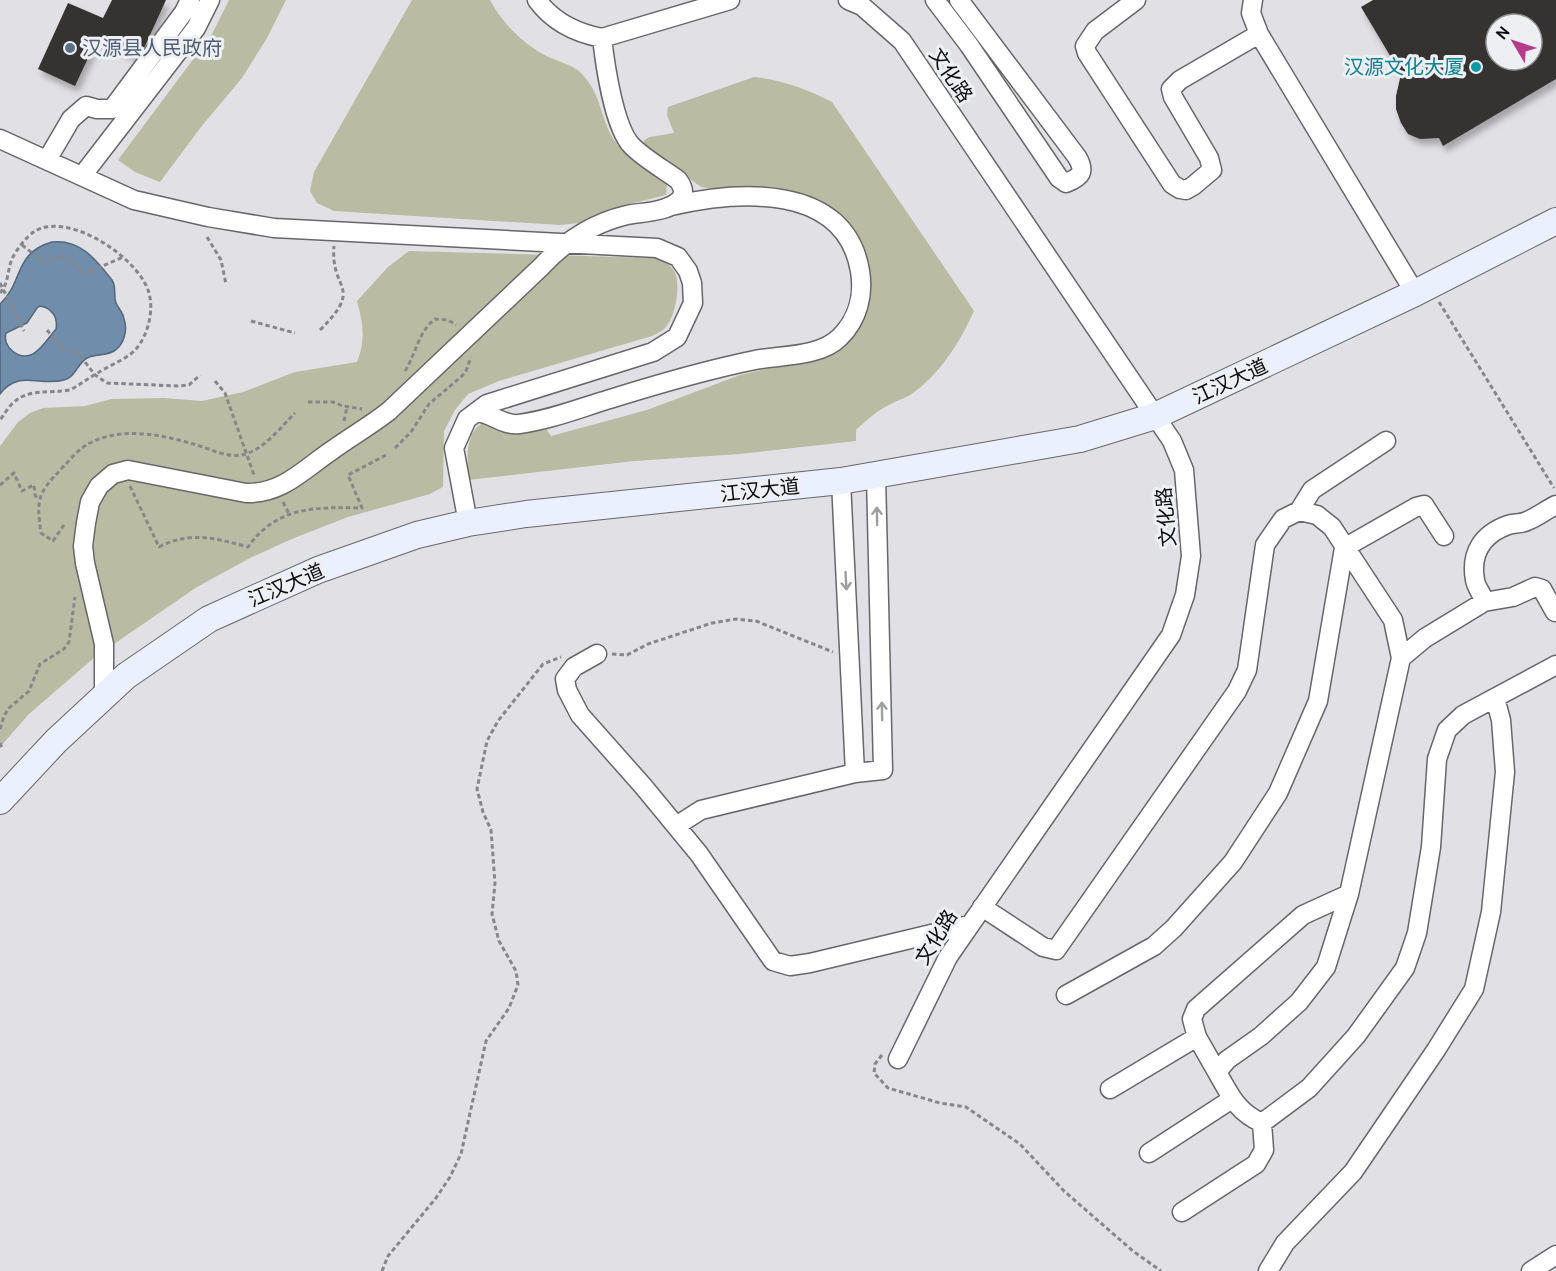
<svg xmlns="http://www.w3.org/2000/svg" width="1556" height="1271" font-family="Cabin,'Noto Sans SC',sans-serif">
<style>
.green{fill:#b9bca2}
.water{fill:#708dac;stroke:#52667c;stroke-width:1.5;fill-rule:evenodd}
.building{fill:#363332;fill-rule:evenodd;filter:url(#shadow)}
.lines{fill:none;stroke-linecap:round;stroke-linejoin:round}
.minor-casing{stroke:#67676a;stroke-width:21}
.secondary-casing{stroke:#67676a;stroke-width:28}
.path{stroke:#87878a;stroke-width:3;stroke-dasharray:4.5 3;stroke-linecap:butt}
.minor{stroke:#fff;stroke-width:18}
.secondary{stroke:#eaf0fe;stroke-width:26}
.oneway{stroke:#9d9e9e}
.service-dot{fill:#5c6f8a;stroke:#eeeff2;stroke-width:2}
.culture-dot{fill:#0f9aa8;stroke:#eeeff2;stroke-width:2}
.labels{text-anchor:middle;stroke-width:6;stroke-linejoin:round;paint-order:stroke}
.service-label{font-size:20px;fill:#4e5e75;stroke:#eeeff2;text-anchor:start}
.culture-label{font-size:20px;fill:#0d838f;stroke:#eeeff2;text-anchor:end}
.street-label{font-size:20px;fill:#0b0c0d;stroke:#eeeff2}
</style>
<defs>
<filter id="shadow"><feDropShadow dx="3.5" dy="6" stdDeviation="3" flood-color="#0004"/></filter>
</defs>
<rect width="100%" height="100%" fill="#e1e1e5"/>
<path class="green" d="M229,0H286L267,38L242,78L201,127L160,182L135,172L118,160L212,34Z
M412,0H490C501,21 520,41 541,53C553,61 572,63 582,74C602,95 600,118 614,140C626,158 649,173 667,184L666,195L614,208L580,223L560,225L334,211L317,203L310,191L314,172Z
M754,77C782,80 807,89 832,102L974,311C960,342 939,376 910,395C903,399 896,401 889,405C876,411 866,421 856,430V441L740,454L634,461L468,480C468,461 463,430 486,422L507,434L545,427L551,436L647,410L740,375L777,366L805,364L830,356L844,344L866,311L870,298L868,267L857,233L837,212L812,199L790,193L753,187L714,189L701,187L645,147L644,140L650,137L674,133L667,115L668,107Z
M409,251L655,258C664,261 669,263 674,271C682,283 675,320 664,329C661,332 655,334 652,336L499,381L468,394L455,410L444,431L443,487L430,494L348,517L294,538L250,558L197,587L95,657L29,714L0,747V446L18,422L30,413L43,408L85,406L111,399L164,398L202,401L243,392L295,372L357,362C366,339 363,324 357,301L388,267Z"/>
<path class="water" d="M52,242C81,239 96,260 112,280C117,288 113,295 116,303C118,308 123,312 124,319C128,330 124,345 114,351C106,356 95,354 87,358C77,364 76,377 64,380C40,387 19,369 0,394V304C24,282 13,253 52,242ZM40,306C52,308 58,317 56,329C49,337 42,349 33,354C19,361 2,347 6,333L27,323L37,308Z"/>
<path class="building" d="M112,0H166L145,46L137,57L97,39L75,86L38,69L68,3L103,18Z
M1373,0H1556V79L1443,146L1439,138L1420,139L1408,134L1401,123L1396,109V96L1401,74L1361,7ZM1496,24H1532V60H1496Z"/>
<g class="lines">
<defs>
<path id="minor" d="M537,0C553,22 576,33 602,38L730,0
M848,0L862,6L902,41L1172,441L1184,470L1191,556L1185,595L1171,635L948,957L898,1059
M935,0L969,45L1059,178L1066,183C1081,177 1086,172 1077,157L959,0
M1136,0L1095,31L1085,46L1087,53L1172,184L1180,189L1186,190L1193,186L1212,170L1209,158L1173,97L1171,89L1180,80L1259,34
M1253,0L1251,13L1259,34L1415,293
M0,139L134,200L208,217L274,228L657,248L678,257L688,271L692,283L693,303L677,337L653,352L487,404L467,419L454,448L468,523
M47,160L71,119L86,106L97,109H112L184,12L190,0
M82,176L196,28L210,0
M476,412C492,413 503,426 519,424C550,420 580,408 610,399C658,384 706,370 755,360C781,355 821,357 840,337C858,319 864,295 860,271C845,182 737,191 671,206
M841,481L855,773
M1299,511L1312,490L1386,441
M1484,602L1513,597L1535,587L1542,589L1555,612
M597,654L574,667L565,679L567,690L580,715L643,786L699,854L773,961L790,966L810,963L969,925
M1401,658L1425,638L1484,602C1483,594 1476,588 1475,580C1470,552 1483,534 1508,525C1514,523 1521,524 1527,521C1537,517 1546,510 1556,505
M104,697V644L85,563L83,546L86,523L90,502L99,486L113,474L128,470L246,493C282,494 303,470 331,451C350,437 370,426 389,411L541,267C565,241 593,223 627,215C643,212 663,212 676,203C686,196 684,188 678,180C663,169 645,159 632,146C614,128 605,64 602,38
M676,826L701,810L855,773L883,770L876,475
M982,907L1043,947L1056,950L1237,691L1247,670L1265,545L1283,519L1299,511L1317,515L1332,527L1393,620L1401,658L1349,894L1326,967L1299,1002L1261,1036L1227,1060L1217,1072C1230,1095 1237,1112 1262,1123L1309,1088L1356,1036L1405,968L1417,933L1431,847L1437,759L1447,730L1463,715L1556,665
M1066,995L1154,946L1174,928L1233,862L1278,793L1318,701L1344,548L1416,507L1424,505L1444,536
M1217,1072L1197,1037L1192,1019L1196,1009L1303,915L1349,894
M1110,1089L1197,1037
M1149,1153L1232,1099
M1182,1212L1256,1164L1264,1150L1262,1123
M1268,1271L1285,1243L1353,1172L1436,1050L1474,989L1491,912L1505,772L1501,720L1495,698
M1531,1271L1556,1255"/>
<path id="secondary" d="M0,801L56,741L126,676L209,619L318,570L417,535L468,523L526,514L841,481L1080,439L1155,416L1415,293L1556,221"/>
</defs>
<use href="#minor" class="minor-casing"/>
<use href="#secondary" class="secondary-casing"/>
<path class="path" d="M207,237L221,260L226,284
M22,245L44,262L65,256L84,274L123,257
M0,283L24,331
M0,293C9,283 7,271 12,259C16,250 27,236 35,231C70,211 140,259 149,293C154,311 148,335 136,349C127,359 112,364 101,371C90,377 81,384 70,390C48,394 28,387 11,405C7,409 4,415 0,420
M1439,302L1554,488
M251,321L295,333
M47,330L63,350L78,353L95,375L107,383L178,386L189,385L200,375
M320,330C365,285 330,292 334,246
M405,371C416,354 418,332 435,319L448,320L456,325
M215,381L225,393L254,475
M308,402H333L343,406L362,409
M344,421L347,407
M395,448L411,432L429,404L462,376L466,371L471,357
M0,485L14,473L22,491L34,485L35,495L38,499
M130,486L159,547C190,531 215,538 248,547C277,506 316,507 362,508L348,475L388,454
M283,502L289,514
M64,525L53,541L41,533C36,497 38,494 62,468C70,460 79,448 90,443C123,426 163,435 197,445C213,450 229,459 246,454C266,447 281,427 295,413
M612,654L627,655L648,644L712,623L736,619L756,621L833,652
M0,729L4,716L9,708L29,691L40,664L64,649L69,642L75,597
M0,743L2,748
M882,1055L875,1064L874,1073L888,1088L940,1103L966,1107L1020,1144L1064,1191L1133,1251L1161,1271
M382,1271L388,1256L436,1198L450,1177L461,1154L486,1041L509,1008L518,985L516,971L499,941L492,914L495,883L491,830L483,812L477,789L487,741L498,721L543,664L561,657"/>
<use href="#minor" class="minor"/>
<use href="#secondary" class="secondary"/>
</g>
<defs><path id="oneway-shaft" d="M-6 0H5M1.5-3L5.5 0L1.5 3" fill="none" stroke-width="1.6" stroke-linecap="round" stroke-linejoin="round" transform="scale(1.5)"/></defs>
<g class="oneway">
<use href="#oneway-shaft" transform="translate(877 516) rotate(-91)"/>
<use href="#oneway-shaft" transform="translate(846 581) rotate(87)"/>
<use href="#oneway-shaft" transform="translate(882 711) rotate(-91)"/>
</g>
<circle class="service-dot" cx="70" cy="48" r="6"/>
<circle class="culture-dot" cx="1476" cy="67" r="6"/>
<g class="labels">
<g class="service-label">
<text x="82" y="55">汉源县人民政府</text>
</g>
<g class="culture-label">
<text x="1464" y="74">汉源文化大厦</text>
</g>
<g class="street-label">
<text transform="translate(951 75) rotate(56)" y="7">文化路</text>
<text transform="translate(1230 381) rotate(-25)" y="7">江汉大道</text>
<text transform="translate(760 490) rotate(-6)" y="7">江汉大道</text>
<text transform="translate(1166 517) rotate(-95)" y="7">文化路</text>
<text transform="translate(286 585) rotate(-23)" y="7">江汉大道</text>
<text transform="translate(936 937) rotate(-58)" y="7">文化路</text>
</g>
</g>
<g transform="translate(1514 42) rotate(309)"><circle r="28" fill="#eeeff2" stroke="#939496" stroke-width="1.5"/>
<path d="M0-4.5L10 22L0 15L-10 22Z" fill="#b83c8c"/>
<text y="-9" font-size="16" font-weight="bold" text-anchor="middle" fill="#0b0c0d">N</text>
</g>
</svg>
